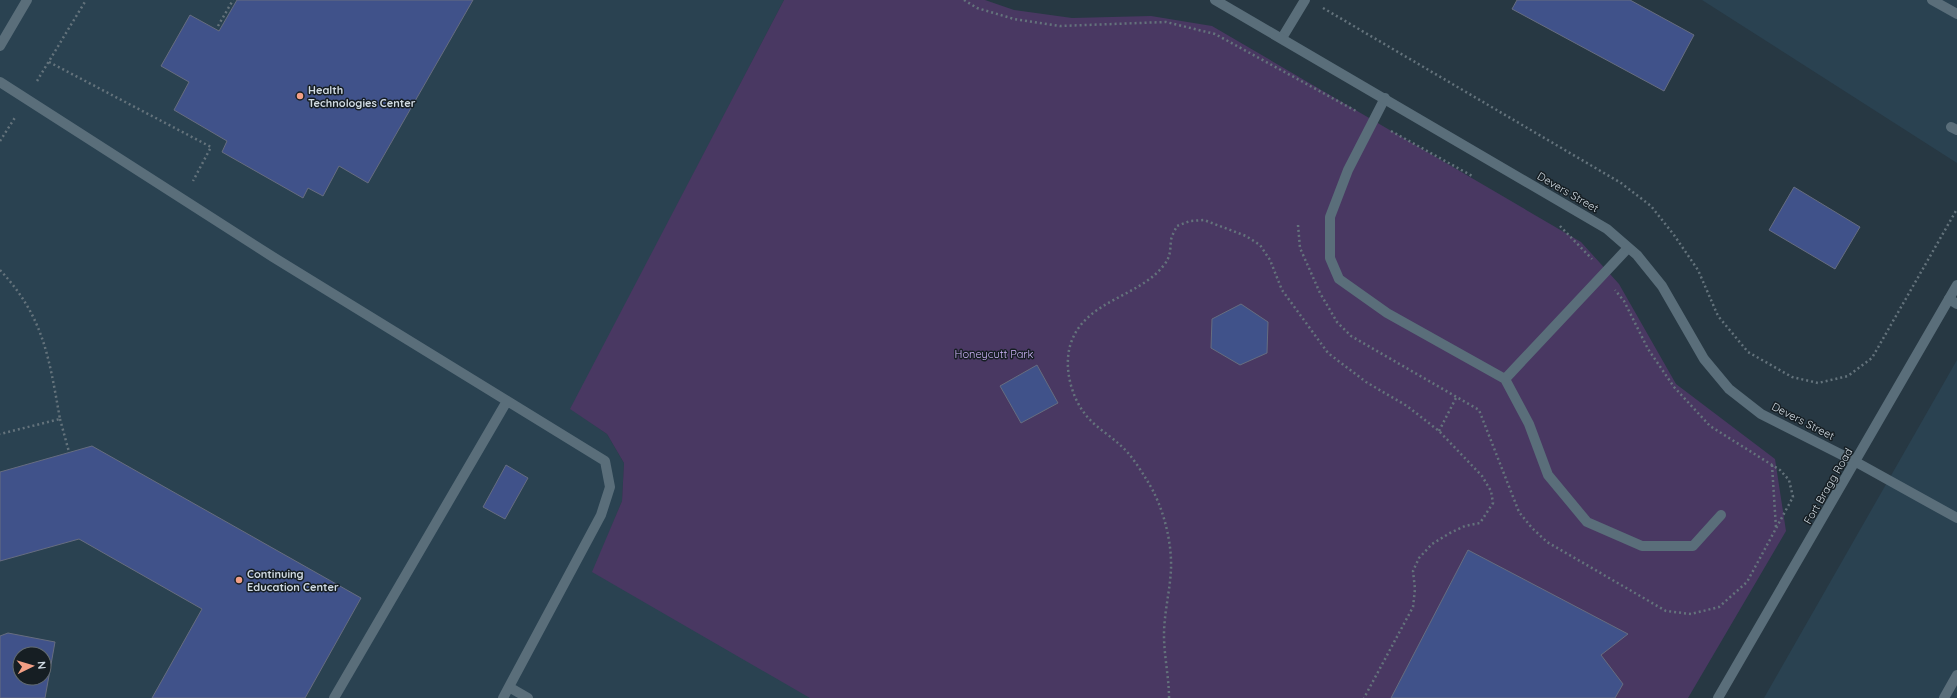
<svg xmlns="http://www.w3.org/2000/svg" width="1957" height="698" font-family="Quicksand,sans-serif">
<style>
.built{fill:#2a4251;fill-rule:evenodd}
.green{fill:#493862}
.building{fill:#40528a;stroke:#666d80;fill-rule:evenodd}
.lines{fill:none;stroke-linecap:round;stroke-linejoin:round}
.path{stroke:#64737c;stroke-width:2.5;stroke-dasharray:2 3;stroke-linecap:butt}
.lane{stroke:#5a6e7a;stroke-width:10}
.street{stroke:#5a6e7a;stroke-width:10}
.secondary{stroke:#5a6e7a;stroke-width:10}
.poi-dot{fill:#f39f85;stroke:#161e23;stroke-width:1.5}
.labels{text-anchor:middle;stroke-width:3;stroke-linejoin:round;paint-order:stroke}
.poi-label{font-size:11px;font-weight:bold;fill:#d1dbe3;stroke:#161e23;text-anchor:start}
.street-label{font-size:11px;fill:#d1dbe3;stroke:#161e23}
.park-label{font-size:11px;fill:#ceb4fa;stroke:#161e23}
</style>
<rect width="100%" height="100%" fill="#273843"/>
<path class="built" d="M0,0H784L571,409L607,434L624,463L622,501L593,572L813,698H0ZM20,654H44V678H20Z
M1702,0H1957V163Z
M1957,360V698H1764Z"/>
<path class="green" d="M784,0H985L1014,10L1072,18L1151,16L1212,26L1581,242L1619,284L1676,384L1775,459L1786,531L1688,698H810L592,572L622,501L624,463L607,434L570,409Z"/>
<path class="building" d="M237,0H473L368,183L339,166L323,196L308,188L303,198L222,152L227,141L174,110L189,82L161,66L190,15L219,31Z
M1517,0H1630L1694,35L1664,91L1512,9Z
M1794,187L1860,227L1835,269L1769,230Z
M1241,304L1268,322L1267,353L1240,365L1211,348L1212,319Z
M1037,365L1058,403L1021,423L1000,386Z
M92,446L361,598L305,698H152L202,609L79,539L0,561V472Z
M506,465L528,478L505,519L483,507Z
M1468,550L1628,634L1601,655L1623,684L1615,698H1391Z
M8,633L55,642L45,698H0V636ZM20,654H44V678H20Z"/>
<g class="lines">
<path class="path" d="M964,0L977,8L1014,19L1060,26L1166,22L1215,34L1356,111
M1323,8L1621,183L1651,206L1674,235L1698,270L1718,316L1748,352L1792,377L1818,383L1848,376L1872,358L1957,209
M218,26L233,0
M49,62L211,147L193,181
M37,81L86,0
M1391,131L1474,177
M0,141L16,116
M1298,225L1300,248L1320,293L1337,322L1351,336L1479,410L1519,512L1532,528L1547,542L1666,611L1691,614L1719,607L1747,582L1793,497L1789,480L1780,470L1710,426L1674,387L1648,349L1624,301L1615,290
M1560,226L1592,259
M0,270C44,317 49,358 60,419L0,434
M60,419L69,452
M1439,431L1457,396
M1772,465L1776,528
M1169,698C1169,677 1164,656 1164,635C1164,613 1170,591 1171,569C1172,541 1163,506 1148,482C1140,469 1131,454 1119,444C1108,434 1094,426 1085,414C1071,396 1064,368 1070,346C1083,300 1139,298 1164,265C1171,256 1170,250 1171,240C1172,235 1175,230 1177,226L1190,221L1204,220L1246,236L1260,245L1270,260L1282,290L1328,353L1366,382L1407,406L1439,431L1482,476L1491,491L1493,503L1480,523L1465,526L1450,533L1432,544L1419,558L1413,571L1415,589L1413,607L1364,698"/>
<path class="lane" d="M1932,0L1957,14
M1282,38L1305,0
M0,82L273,257L605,461L610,487L601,515L503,698
M1385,98L1348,170L1330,217V258L1339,279L1387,313L1505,379L1529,424L1548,475L1587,522L1642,546H1693L1721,515
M1951,127L1957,130
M1949,299L1957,304
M1505,379L1628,248
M509,687L528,698
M334,698L507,401
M1944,698L1957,675"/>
<path class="street" d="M0,46L27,0"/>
<path class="secondary" d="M1215,0L1607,229L1637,255L1662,286L1704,359L1729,389L1761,414L1856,462L1957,518
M1718,698L1957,285"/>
</g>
<g class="poi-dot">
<circle cx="300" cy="96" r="4"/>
<circle cx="239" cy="580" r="4"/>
</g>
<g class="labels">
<g class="poi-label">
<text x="308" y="94">Health<tspan x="308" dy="13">Technologies Center</tspan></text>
<text x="247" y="578">Continuing<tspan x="247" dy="13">Education Center</tspan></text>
</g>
<g class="street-label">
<text transform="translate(1568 192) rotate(30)" y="4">Devers Street</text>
<text transform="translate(1803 421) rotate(27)" y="4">Devers Street</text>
<text transform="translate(1828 486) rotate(-60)" y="4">Fort Bragg Road</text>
</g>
<g class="park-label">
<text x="994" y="358">Honeycutt Park</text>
</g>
</g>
<g transform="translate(32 666) rotate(85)"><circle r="19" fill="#161e23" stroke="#616a70"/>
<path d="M0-3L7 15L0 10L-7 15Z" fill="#f39f85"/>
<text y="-6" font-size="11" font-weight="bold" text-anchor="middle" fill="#d1dbe3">N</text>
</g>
</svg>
